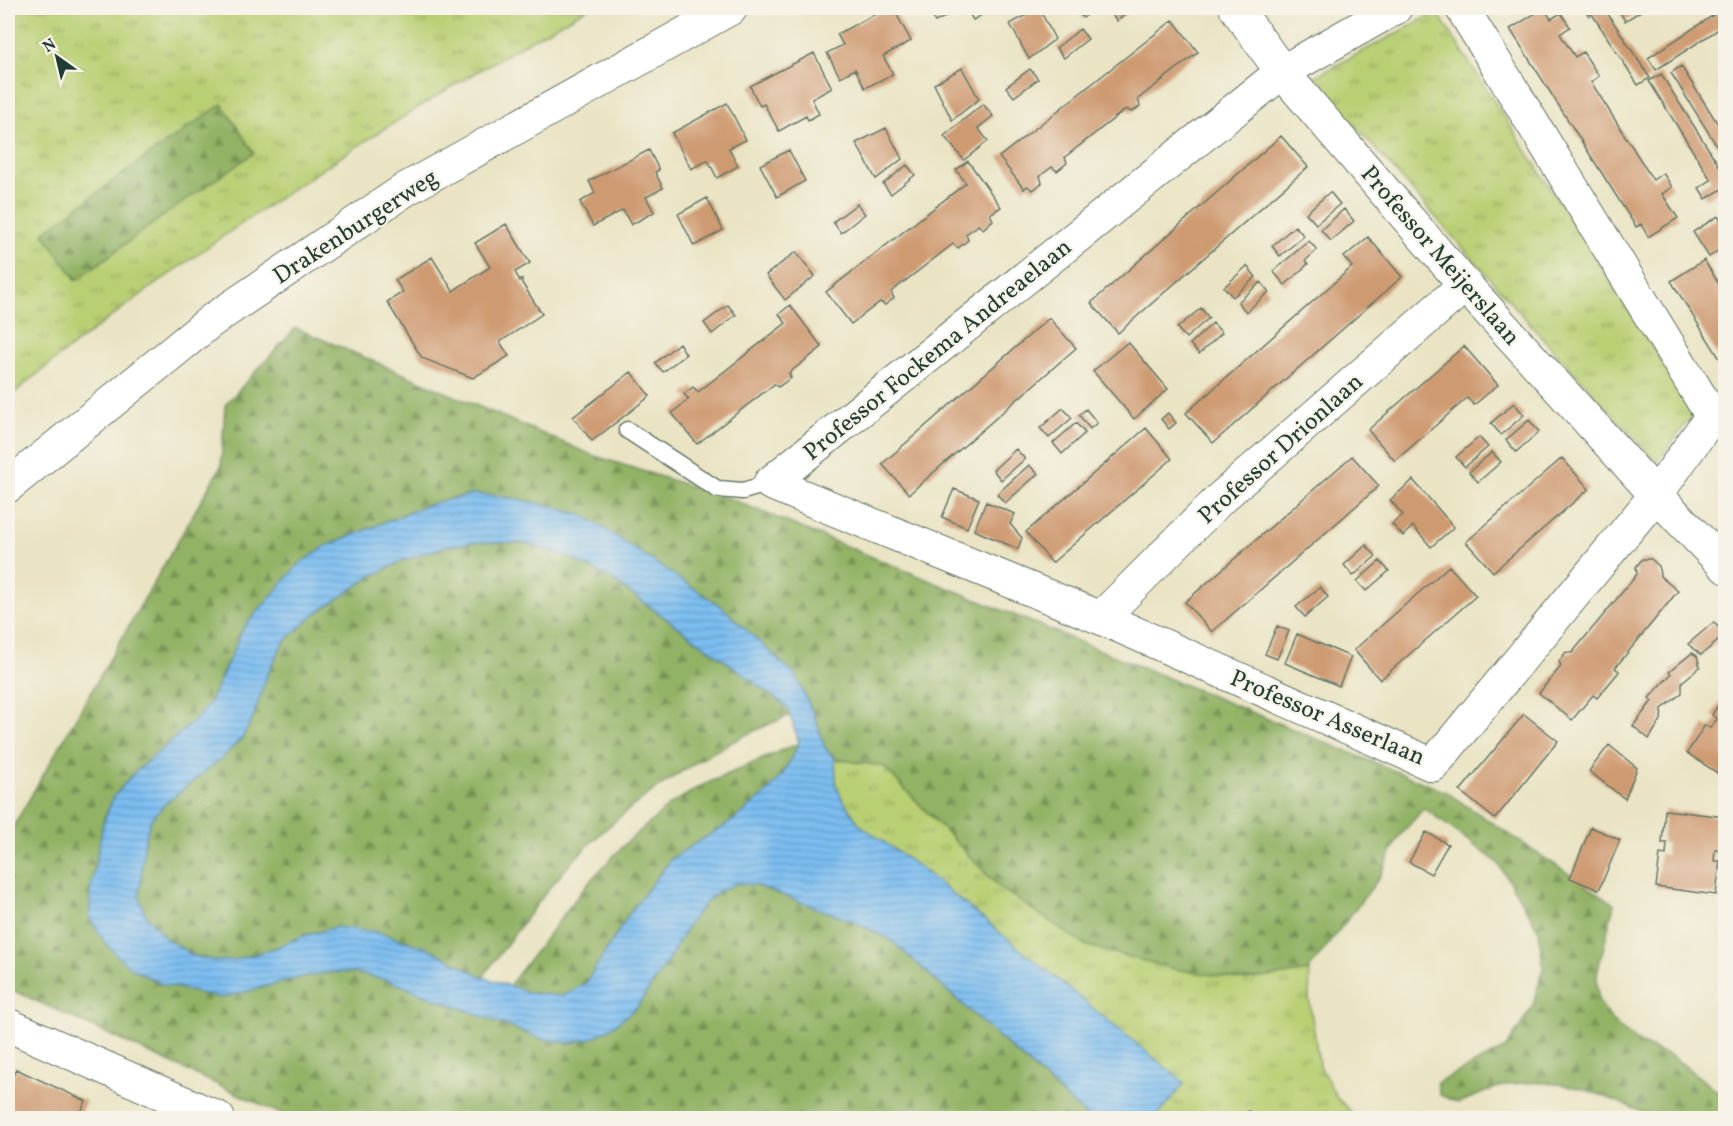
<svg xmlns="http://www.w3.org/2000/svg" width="1733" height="1126" font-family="Vollkorn,serif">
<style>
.grass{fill:url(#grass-tufts);stroke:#6c8654;stroke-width:1.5;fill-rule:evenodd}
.forest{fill:url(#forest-firs);stroke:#58784c;stroke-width:1.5}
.water{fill:url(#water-rules);stroke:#4e7d92;stroke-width:1.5;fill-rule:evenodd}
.building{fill:#ce9a71}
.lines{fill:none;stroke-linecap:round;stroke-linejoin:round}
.service-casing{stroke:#667767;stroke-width:19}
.minor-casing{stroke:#667767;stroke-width:35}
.secondary-casing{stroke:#667767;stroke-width:35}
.service{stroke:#fff;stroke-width:16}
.minor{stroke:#fff;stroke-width:33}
.secondary{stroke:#fff;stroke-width:33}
.labels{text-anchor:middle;stroke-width:4.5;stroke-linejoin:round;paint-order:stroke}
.street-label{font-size:24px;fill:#1f3d34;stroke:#f7f3e8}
</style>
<defs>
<pattern id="grass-tufts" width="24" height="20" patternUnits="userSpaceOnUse" patternTransform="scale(1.5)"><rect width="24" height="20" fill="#b9cf73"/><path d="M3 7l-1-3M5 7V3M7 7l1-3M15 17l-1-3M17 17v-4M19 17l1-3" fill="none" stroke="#96a95f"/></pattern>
<pattern id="forest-firs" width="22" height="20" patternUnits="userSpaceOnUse" patternTransform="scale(1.5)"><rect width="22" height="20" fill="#92b265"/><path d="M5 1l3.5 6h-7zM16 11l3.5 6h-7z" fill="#779254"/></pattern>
<pattern id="water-rules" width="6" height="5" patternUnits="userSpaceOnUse" patternTransform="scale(1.5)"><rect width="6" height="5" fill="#7cbdf1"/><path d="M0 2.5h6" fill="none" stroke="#659bc4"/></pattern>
</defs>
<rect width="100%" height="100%" fill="#f7f3e8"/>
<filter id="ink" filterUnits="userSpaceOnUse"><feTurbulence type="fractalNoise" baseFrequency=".0167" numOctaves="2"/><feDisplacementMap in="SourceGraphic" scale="12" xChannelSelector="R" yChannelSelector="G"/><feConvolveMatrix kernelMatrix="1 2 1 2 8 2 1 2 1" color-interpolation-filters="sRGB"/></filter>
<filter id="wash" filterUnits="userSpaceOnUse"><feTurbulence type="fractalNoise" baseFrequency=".008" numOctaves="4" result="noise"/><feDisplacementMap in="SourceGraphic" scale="24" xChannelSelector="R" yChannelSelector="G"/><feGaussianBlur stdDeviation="1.35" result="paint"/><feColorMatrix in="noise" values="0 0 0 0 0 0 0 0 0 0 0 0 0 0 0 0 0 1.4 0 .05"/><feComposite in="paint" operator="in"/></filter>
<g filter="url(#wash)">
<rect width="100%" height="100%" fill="#eae4c5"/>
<path class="grass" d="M8,8H588C468,74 354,146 241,224C161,279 82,336 8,398ZM223,105L166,214L76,280Z
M1437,12L1694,412L1657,463L1523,316L1320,86L1314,77Z
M835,759L883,766L1000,888L1245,980L1310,971L1309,998L1319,1064L1337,1098L1357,1118H1155L1184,1083L923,870L859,824L841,797L836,785Z"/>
<path class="forest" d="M222,104L254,153L166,214L76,280L43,233L132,167Z
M296,328L592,455L731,499L1446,792L1614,904L1597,974L1598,1000L1613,1022L1639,1043L1673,1057L1725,1097L1723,1118H1651L1646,1114C1600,1093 1563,1077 1511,1084C1493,1087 1475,1097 1458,1103L1440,1095L1437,1083L1506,1048L1532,1008L1543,969L1539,930L1498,863L1424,808L1398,838L1379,878L1310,968V971L1245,980L1174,969L1085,945L1000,888L883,766L835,759L825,748L814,714L795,675L722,607L585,516L543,504L500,496L473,494L430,504L326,546L227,663L210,702L197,718L132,775L113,798L103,823L90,918L105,943L129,967L162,984L190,991L221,998L306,976L335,972L356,973L387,980L539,1038L568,1043L590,1039L611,1028L637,1007L690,922L705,903L718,892L737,883L755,885L855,922L891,940L1087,1117L1084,1118H290L8,988V836L221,466L225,405Z
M473,542L525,543L568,557L608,577L767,691L787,707L791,715C707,748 615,809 557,879C531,910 507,944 483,977L430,949L336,927L303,936L272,949L234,960L215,961L194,956L165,938L145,914L139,896L145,839L151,819L166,803L223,757L242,738L253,718L268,672L284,642L314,615L370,577L402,561L443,547Z
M799,743L784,772L768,792L734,820L672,858L629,914L586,983L563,996L531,993L509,986L587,884L625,844L671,804L703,785Z"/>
<path class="water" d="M473,494L500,496L543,504L585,516L722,607L795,675L814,715L825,748L835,759L836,785L841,797L859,824L923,870L1185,1083L1155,1118H1089L891,940L855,922L755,885L737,883L718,892L705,903L690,922L666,964L637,1007L611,1028L590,1039L568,1043L539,1038L387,980L356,973L335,972L306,976L221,998L162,984L129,967L105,943L90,918V893L103,823L113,798L132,775L197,718L210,702L244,627L299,564L326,546L430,504ZM473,542L525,543L568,557L608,577L726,661L787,707L799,743L784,772L768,792L734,820L672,858L629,914L586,983L563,996L531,993L483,977L430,949L377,932L336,927L303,936L272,949L234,960L215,961L194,956L165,938L145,914L139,896L145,839L151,819L166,803L223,757L242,738L253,718L268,672L284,642L314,615L370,577L402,561L443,547Z"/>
<g id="blocks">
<path class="building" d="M887,8H893L911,41L883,56L893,74L865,88L855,69L840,77L827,53L843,45L837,34Z
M927,8H963L935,22Z
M966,8H980L984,14L973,20Z
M1039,8L1055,39L1029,59L1010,24Z
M1074,8H1096L1083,18Z
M1109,8H1133L1117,21L1107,9Z
M1544,8L1551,19L1561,13L1570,27L1560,34L1575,57L1583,52L1599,76L1591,82L1653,180L1663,173L1672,187L1662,194L1678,218L1648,237L1641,224L1636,227L1510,29Z
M1584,8H1604L1650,78L1638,85L1592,14L1589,16Z
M1617,8H1646L1625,21Z
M1722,8H1725V25L1656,70L1648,58L1723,9Z
M1173,20L1198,52L1138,99L1140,106L1132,112L1126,109L1065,157L1067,163L1057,171L1052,167L1040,176L1042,183L1033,190L1027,186L1024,189L999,157Z
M1080,29L1088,39L1064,58L1056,48Z
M814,53L832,88L812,99L819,114L808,120L806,116L779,131L764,104L760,106L750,86Z
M1681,66L1725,135V159L1671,73Z
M962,68L979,99L952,120L934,84Z
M1030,69L1038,79L1014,97L1006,87Z
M1661,74L1725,175V187L1706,199L1699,188L1711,180L1649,81Z
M727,103L746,140L729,148L738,166L717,178L708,160L691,169L672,133Z
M983,104L993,116L978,128L988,141L964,160L944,136Z
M886,128L902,159L876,179L856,143Z
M1281,136L1308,167L1118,333L1091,303Z
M649,150L659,170L655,172L663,188L646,197L654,212L631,225L623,210L593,226L580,202L595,193L589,181Z
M789,150L805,181L777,197L760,165Z
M968,161L1001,207L990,214L993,220L983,229L978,225L976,227L966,234L968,240L958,248L953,244L891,292L894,298L885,305L880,302L851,324L826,292L966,183L956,170Z
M907,165L915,175L891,194L883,184Z
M1330,192L1340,204L1316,224L1306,213Z
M707,198L723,230L694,246L678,214Z
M857,204L865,214L841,233L833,222Z
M1344,209L1354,221L1331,241L1321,230Z
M1718,216L1725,228V246L1709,257L1693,232Z
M506,224L530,263L515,272L520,281L522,279V283L542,314L500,342L509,356L473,378L422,358L387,302L403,292L395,280L432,257L453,291L490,267L475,243Z
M1295,226L1304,236L1280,256L1272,246Z
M1368,237L1402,277L1213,443L1186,413L1352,267L1344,257Z
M1309,241L1317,250L1305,261L1308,264L1285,285L1273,271Z
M796,252L815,276L785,300L766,275Z
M1704,260L1725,294V367L1671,281Z
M1247,266L1256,277L1233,297L1224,287Z
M1261,282L1269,292L1246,312L1238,302Z
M728,305L736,315L712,334L704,323Z
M790,305L822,347L789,373L791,378L778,387L774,384L772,386L697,444L672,413L689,399L684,394L693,387L698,392L786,323L779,314Z
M1201,308L1209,318L1186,338L1177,328Z
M1049,318L1076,348L909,494L882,464Z
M1213,323L1222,333L1199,354L1190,344Z
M1128,342L1168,389L1134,419L1093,371Z
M679,343L686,354L663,372L655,363Z
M1464,346L1498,385L1474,405L1467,398L1395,461L1368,430Z
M631,372L650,396L592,441L573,417Z
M1514,403L1524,415L1501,435L1491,423Z
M1063,408L1072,418L1049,438L1040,428Z
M1086,409L1097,423L1090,429L1079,415Z
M1168,413L1176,423L1169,429L1161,419Z
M1529,420L1539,432L1516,452L1506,440Z
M1076,423L1085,433L1062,454L1053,443Z
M1146,428L1172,459L1052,563L1026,532Z
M1479,437L1488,447L1465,467L1456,457Z
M1016,449L1025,459L1001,480L993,470Z
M1492,452L1501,462L1478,482L1469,472Z
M1352,456L1379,486L1212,632L1185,602Z
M1562,458L1589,489L1493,572L1466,542Z
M1029,465L1038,474L1005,503L997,494Z
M1413,480L1454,527L1431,547L1413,526L1403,536L1392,524L1403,515L1390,500Z
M954,489L979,499L967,528L942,517Z
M986,502L1015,514L1010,524L1022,538L1018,549L974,530Z
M1366,545L1376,556L1353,576L1344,565Z
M1642,559H1651L1659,566L1660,576L1678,591L1615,668L1619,671L1618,673L1597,698L1593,695L1572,720L1539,693L1561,666L1559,661L1566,652L1572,653L1634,578L1637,574L1636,567Z
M1380,561L1389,571L1366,591L1357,581Z
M1449,566L1476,596L1380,680L1354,650Z
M1320,587L1328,597L1305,617L1296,607Z
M1714,622L1725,635L1701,655L1688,644Z
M1277,626L1289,631L1277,659L1265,654Z
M1297,634L1351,657L1339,686L1285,663Z
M1692,653L1697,656L1700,667L1682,682V693L1662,709L1661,720L1649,739L1633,726L1652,701L1649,698L1671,674L1669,672Z
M1725,694V778L1687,753L1705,725L1710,728L1717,719L1712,715Z
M1524,714L1558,741L1495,819L1460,791Z
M1609,745L1637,768L1625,799L1589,771Z
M1665,810L1725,817L1721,850L1715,849L1714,861H1720L1716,895L1656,887L1660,854L1666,855L1667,843H1662Z
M1591,827L1620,840L1599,890L1570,878Z
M1426,832L1448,844L1431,874L1409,862Z
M16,1069L86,1101L78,1118H18L19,1116L8,1111V1084L9,1085Z
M1249,1111L1258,1118H1243Z"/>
</g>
</g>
<g filter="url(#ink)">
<use href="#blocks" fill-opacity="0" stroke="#667767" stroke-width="1.5"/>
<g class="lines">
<defs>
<path id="service" d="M627,430L717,489L743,491L770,483"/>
<path id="minor" d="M1236,8L1282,72L1465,285L1656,495L1726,567
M1395,8L1282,72L770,483L1101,618L1433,765L1656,495L1712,416L1462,8
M1101,618L1222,497L1465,285
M8,1025L218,1118"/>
<path id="secondary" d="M8,486L211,321L406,189L731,8"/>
</defs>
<use href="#service" class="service-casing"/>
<use href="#minor" class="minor-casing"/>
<use href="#secondary" class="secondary-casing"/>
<use href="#service" class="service"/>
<use href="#minor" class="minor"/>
<use href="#secondary" class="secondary"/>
</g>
</g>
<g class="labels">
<g class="street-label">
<text transform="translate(355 226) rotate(-33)" y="8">Drakenburgerweg</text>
<text transform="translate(1441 255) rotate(49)" y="8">Professor Meijerslaan</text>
<text transform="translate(937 349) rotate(-39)" y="8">Professor Fockema Andreaelaan</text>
<text transform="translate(1280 448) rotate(-42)" y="8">Professor Drionlaan</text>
<text transform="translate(1328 717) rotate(23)" y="8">Professor Asserlaan</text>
</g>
</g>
<rect width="1733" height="1126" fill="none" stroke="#f7f3e8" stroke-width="30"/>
<g transform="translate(57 57) rotate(326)" stroke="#f7f3e8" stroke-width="4.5" paint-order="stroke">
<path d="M0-4.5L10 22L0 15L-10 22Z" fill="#1f3d34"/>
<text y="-9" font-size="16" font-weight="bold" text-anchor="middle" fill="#1f3d34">N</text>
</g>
</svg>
